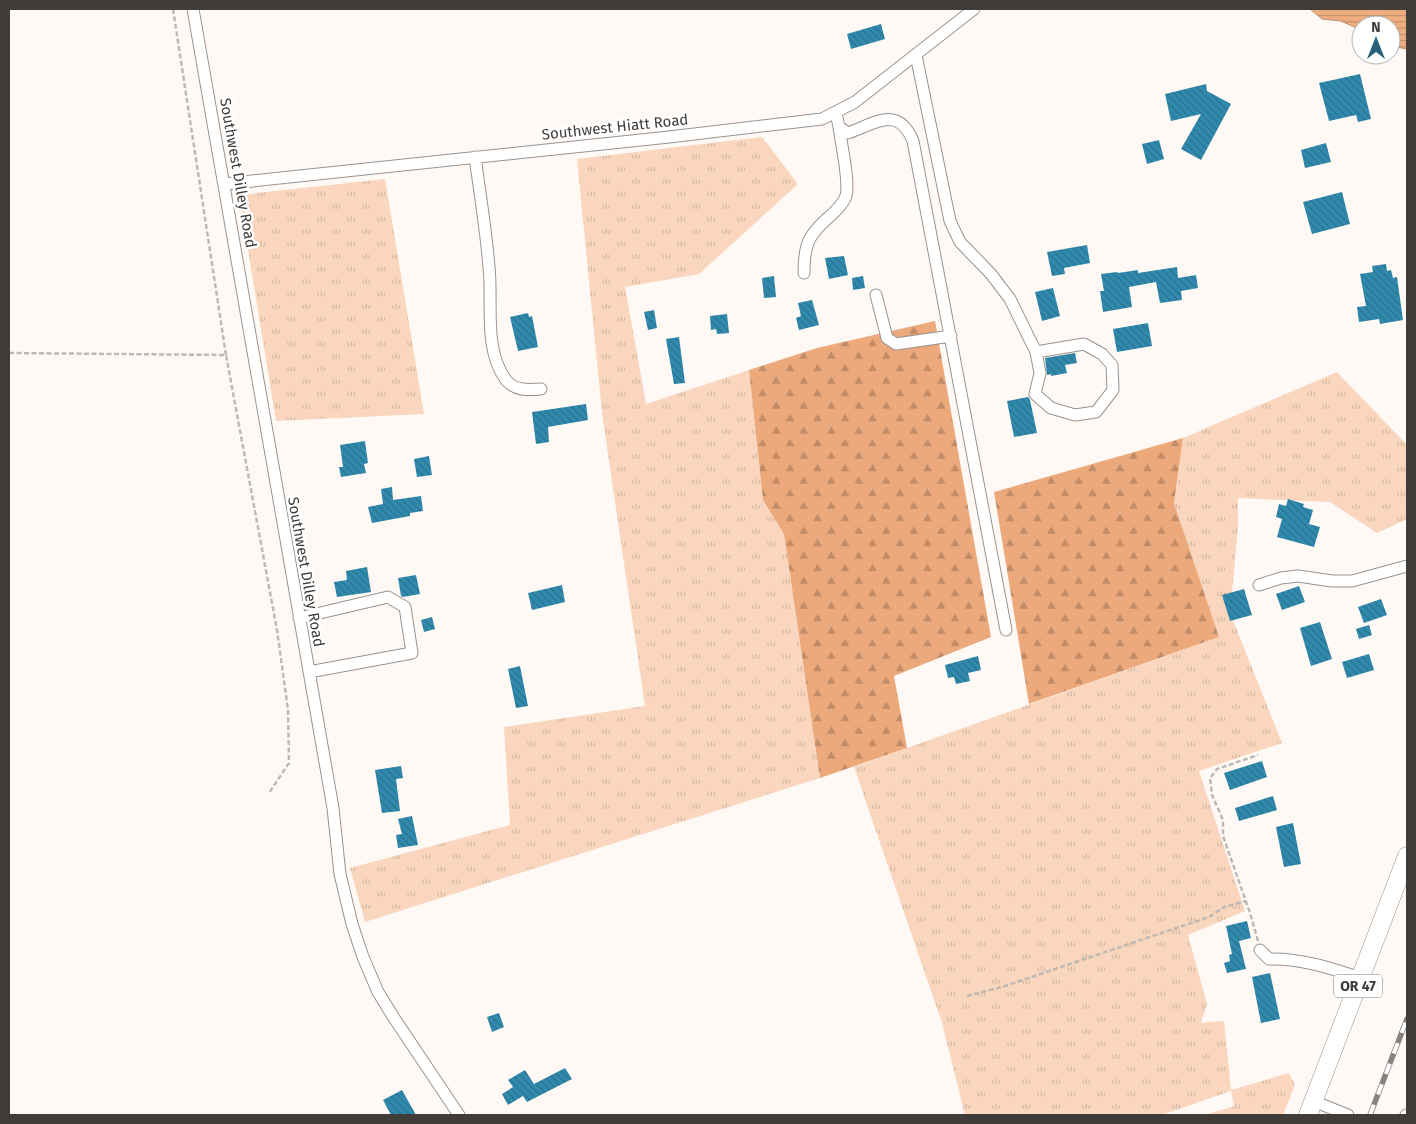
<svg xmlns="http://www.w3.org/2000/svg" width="1416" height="1124" font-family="'Fira Sans',sans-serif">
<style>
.grass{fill:url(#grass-tufts)}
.forest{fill:url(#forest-firs)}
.water{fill:url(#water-rules);stroke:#bb8c6b}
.building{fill:url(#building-back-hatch)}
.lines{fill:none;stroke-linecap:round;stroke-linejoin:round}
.minor-casing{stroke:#9b928c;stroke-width:13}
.highway-casing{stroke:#9b928c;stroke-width:19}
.path{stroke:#beb9b5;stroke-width:2.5;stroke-dasharray:5 2.5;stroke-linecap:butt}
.minor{stroke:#fff;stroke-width:11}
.highway{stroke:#fff;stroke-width:18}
.rail-casing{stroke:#86827f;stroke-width:5.5}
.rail{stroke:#fff;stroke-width:4;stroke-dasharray:11;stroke-linecap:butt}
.labels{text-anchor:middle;stroke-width:5;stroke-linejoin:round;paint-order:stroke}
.shield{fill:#fff;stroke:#797674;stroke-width:1}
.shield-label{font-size:14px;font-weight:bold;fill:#3f3c39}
.street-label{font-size:15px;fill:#3f3c39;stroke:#fff}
</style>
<defs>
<pattern id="grass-tufts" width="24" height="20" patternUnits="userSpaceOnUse" patternTransform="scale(1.25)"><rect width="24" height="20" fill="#f9d6bd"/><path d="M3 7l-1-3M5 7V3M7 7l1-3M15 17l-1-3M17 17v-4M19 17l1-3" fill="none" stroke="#d6b9a3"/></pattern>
<pattern id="forest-firs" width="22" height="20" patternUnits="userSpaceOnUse" patternTransform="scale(1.25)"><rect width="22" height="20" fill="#ecaa7c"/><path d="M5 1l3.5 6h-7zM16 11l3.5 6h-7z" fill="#c18c67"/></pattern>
<pattern id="water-rules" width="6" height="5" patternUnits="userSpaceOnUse" patternTransform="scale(1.25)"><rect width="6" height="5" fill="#f0ae80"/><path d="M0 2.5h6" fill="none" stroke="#c48f6a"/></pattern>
<pattern id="building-back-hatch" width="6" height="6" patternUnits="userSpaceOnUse" patternTransform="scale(1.25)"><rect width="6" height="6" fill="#308aad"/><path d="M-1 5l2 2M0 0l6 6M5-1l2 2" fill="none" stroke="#2a728e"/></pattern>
</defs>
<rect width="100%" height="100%" fill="#fff9f5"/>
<path class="grass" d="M762,137L798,184L699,274L625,287L646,404L749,370L763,500L784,534L820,778L365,922L350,868L510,825L504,727L645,706L602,413L577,159Z
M385,179L424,414L276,421L239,195Z
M1337,372L1407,445V519L1377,533L1330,502L1238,498V528L1230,613L1282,743L1199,771L1245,911L1188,935L1207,1004L1201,1023L1224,1021L1231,1090L1289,1073L1295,1085L1283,1115H1205L1234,1106L1231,1091L1162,1115H965L942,1023L854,767L1219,637L1174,503L1183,438Z"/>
<path class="forest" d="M935,321L991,637L894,676L907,748L820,778L784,534L763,500L749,370L817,348Z
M1183,438L1174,503L1219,637L1029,704L994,492Z"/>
<path class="water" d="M1310,9H1407V49L1391,46V25H1361V30L1341,21L1322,19Z"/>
<path class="building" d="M881,24L885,39L851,49L847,34Z
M1360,74L1371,119L1358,122L1356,115L1329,121L1319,83Z
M1206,84L1207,91L1231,104L1201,160L1181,149L1201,114L1171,121L1165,94Z
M1159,140L1164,159L1147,164L1142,144Z
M1326,143L1331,162L1305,168L1301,150Z
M1342,192L1350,224L1312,234L1303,202Z
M1087,245L1090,263L1064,268L1065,274L1052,276L1047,252Z
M844,256L848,275L829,279L825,258Z
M1386,264L1387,271L1391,270L1393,278L1397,277L1403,320L1380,324L1379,319L1359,322L1357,307L1366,306L1360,274L1373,272L1372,266Z
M1177,267L1178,278L1196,275L1198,288L1181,291L1182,300L1160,303L1156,282L1129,287L1132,307L1103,312L1100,291H1104L1101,274L1117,272L1118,273L1138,270V273Z
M774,276L776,297L764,298L762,278Z
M863,276L865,288L853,290L852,278Z
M1053,288L1060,316L1042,321L1035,292Z
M812,300L819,325L799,330L796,318L801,316L798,303Z
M654,310L657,328L648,330L644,312Z
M528,313L529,317L532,316L538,347L518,351L510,317Z
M727,314L729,333L717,334L716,329L711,330L710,316Z
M1148,323L1152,346L1117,352L1113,329Z
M679,337L685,383L674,384L666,339Z
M1075,353L1077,363L1065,365L1067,373L1051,376V374L1047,375L1045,358Z
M1028,397L1030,400L1037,433L1014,437L1007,401Z
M586,404L588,420L548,427L549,442L536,444L532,412Z
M365,441L368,463L364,464L366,473L341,477L339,467H343L340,445Z
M429,456L432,475L417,477L414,459Z
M392,487L393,500L421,496L423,511L410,513V516L372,523L368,507L383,504L381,489Z
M1288,499L1304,504L1303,507L1313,510L1309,524L1320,527L1314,547L1277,537L1282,519L1276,517L1279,504L1286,506Z
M367,567L371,592L337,597L334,582L347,580L346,571Z
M416,575L420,594L403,597L401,596L398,578Z
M562,585L565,602L532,610L528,593Z
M1299,586L1305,602L1282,610L1276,594Z
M1244,589L1252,615L1230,621L1222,595Z
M1381,599L1387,615L1364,623L1358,607Z
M432,617L435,629L424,632L421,620Z
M1320,622L1332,659L1311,666L1300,628Z
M1369,625L1372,635L1359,639L1356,629Z
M1369,654L1374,670L1347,678L1342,662Z
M978,656L981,670L968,673L970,681L956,684L954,677L948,678L945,665Z
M520,666L528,706L516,708L508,669Z
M1262,761L1267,777L1230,790L1224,773Z
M401,766L403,778L396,779L400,811L382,813L375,770Z
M1273,796L1277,810L1239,821L1235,808Z
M412,816L418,845L398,848L396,835L402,834L398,819Z
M1293,823L1301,864L1284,867L1276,827Z
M1247,921L1251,938L1239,941L1246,969L1227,973L1224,963L1230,961L1229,955L1232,954L1226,926Z
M1270,973L1280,1019L1261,1023L1252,977Z
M499,1013L504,1027L492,1032L487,1017Z
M565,1068L572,1079L527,1102L523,1096L508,1105L502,1094L513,1087L508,1080L525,1070L534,1084Z
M402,1090L416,1115H391L383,1100Z"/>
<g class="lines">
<defs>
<path id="minor" d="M193,9L333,808L340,874L352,924L363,957L378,992L394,1018L459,1115
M916,55L950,221L960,242L991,274L1010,299L1036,352L1040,373L1035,394L1051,408L1075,415L1096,412L1113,390L1112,365L1102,354L1084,344L1036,352
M836,113L839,127L848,133C876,123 898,105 913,141L1006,630
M475,157C480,194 486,230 489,267C493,303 483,349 506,380C515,391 528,390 541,389
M224,184L669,137L822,119L855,102L974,9
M804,273C804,245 808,235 829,217C836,211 843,204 846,196C850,183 841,143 839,127
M876,295L887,338L896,344L951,336
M1259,585L1281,578L1298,576L1332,581H1352L1407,566
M299,618L388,597L405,607L412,653L309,672
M1260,950L1269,959C1300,958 1331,968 1360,978
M1313,1101L1348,1115
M1406,1115H1407"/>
<path id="highway" d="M1308,1115L1407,856"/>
</defs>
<use href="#minor" class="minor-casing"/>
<use href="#highway" class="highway-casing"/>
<path class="path" d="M173,9L226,355
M9,353L226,355L277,630L288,710L289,763L269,793
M1258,941L1250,913L1223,836V820L1212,795L1210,778L1217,769L1258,755
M967,996L1005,986L1209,917L1224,907L1246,901"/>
<use href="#minor" class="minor"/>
<use href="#highway" class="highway"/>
<defs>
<path id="rail" d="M1370,1115L1407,1019"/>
</defs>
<use href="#rail" class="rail-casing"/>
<use href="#rail" class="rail"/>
</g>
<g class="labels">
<rect class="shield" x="1334" y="974.5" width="48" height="23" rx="4"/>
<g class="shield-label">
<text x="1358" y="991">OR 47</text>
</g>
<g class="street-label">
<text transform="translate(615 127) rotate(-6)" y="5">Southwest Hiatt Road</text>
<text transform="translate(238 173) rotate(80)" y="5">Southwest Dilley Road</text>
<text transform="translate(306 572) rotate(80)" y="5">Southwest Dilley Road</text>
</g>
</g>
<rect width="1416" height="1124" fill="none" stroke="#3f3c39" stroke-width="20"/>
<g transform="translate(1376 40)"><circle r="24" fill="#ffffff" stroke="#b2b1b0"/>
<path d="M0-4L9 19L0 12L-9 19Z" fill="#27627a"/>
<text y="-8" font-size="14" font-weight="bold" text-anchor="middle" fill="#3f3c39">N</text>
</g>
</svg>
